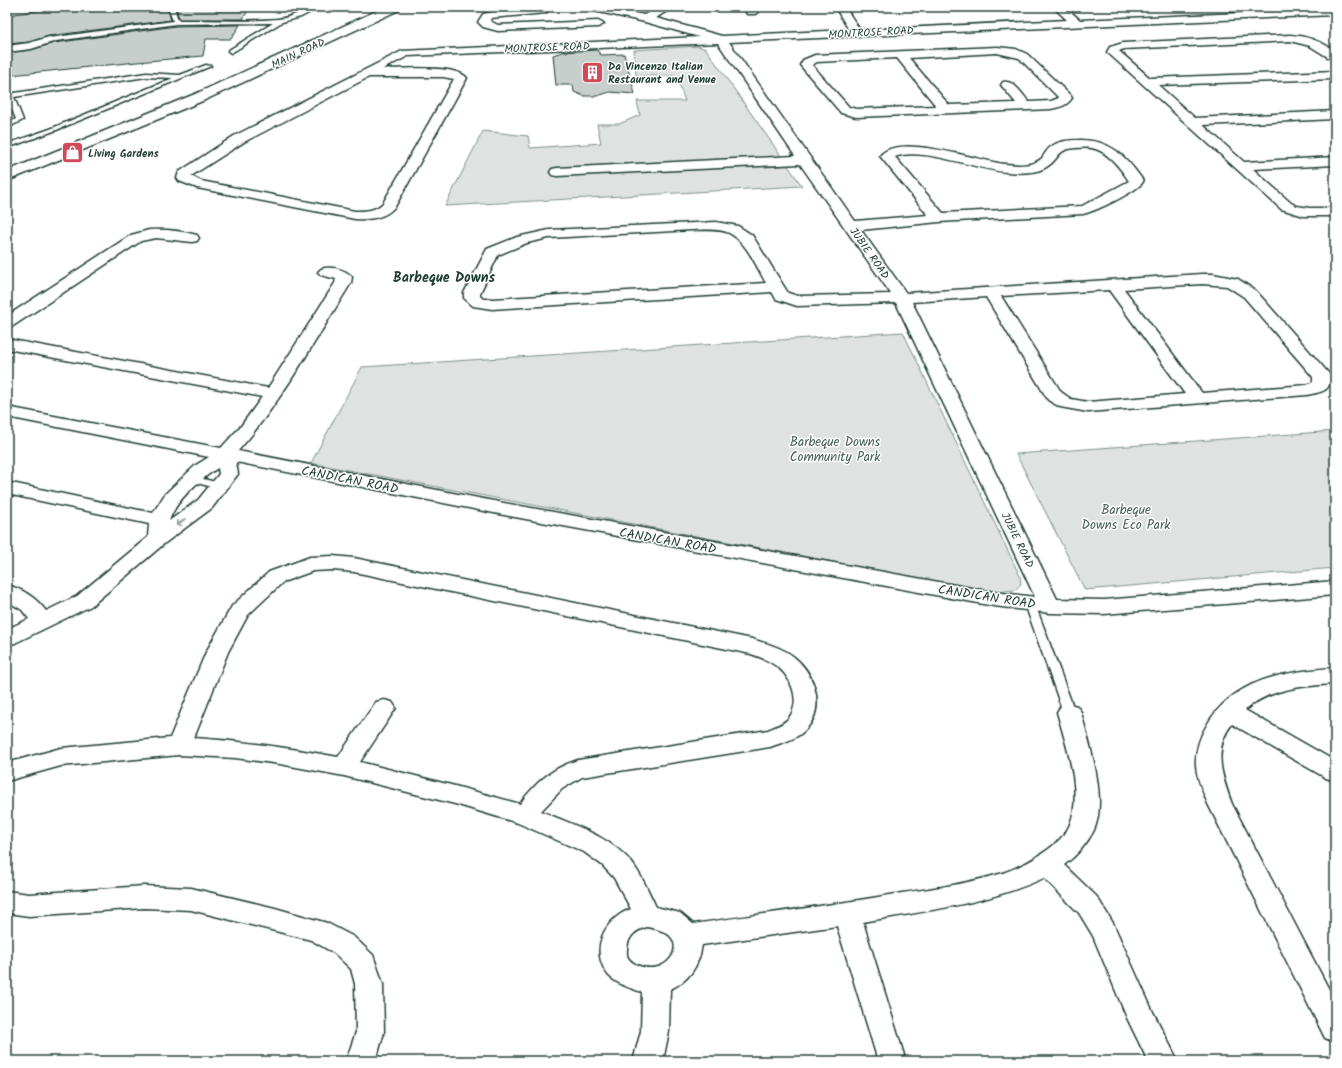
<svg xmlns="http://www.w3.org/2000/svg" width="1342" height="1068" font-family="Kalam,sans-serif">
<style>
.green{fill:#dee3e2;stroke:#7e908b}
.building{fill:#c7cfcc;stroke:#1f3d34}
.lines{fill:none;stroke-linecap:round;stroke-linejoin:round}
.lane-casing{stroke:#1f3d34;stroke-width:3}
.street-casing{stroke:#1f3d34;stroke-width:3}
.secondary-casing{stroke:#1f3d34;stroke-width:3}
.lane{fill:#fff;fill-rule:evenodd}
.street{fill:#fff;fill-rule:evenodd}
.secondary{fill:#fff;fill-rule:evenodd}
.oneway{stroke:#8f9e9a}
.labels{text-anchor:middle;stroke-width:3;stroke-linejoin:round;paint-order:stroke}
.far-street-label{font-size:11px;fill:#1f3d34;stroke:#fff}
.far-poi-label{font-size:11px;font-weight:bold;fill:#1f3d34;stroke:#fff;text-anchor:start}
.park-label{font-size:13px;fill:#455e57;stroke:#fff}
.street-label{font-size:13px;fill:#1f3d34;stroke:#fff}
.far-district-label{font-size:14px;font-weight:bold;fill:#1f3d34;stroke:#fff}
</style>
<rect width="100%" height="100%" fill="#fff"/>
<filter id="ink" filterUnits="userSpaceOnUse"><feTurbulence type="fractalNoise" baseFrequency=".025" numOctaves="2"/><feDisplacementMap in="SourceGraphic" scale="8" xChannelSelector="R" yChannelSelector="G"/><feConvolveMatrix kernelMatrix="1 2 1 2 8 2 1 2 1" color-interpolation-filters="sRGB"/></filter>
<g filter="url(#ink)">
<path class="green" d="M698,46L706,49L802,186L445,206L483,131L528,136L530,148L601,143L597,124H619L640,115L637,101H685L676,76H636L634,50Z
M903,332L1020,576L1021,584L1015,590L992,592L311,463L362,367Z
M1335,431V568L1085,590L1016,454Z"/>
<path class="building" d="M64,7H167L171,20L49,36L29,42L7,44V15Z
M176,7H250L243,19H179Z
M240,25L231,39H206L203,56L137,62L11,75L7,57V53L31,50L54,43L176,26Z
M597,50L601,55L624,54L635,94L610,92L597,96H584L574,92L573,85H556L553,55L562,52Z"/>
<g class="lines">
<defs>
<path id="lane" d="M168,7H174L178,20C211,20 245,22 278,19C293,18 305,7 320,7L301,17L282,22L231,53L228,51L229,50L273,23L176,24L49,42L46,40L49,38L173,21Z
M206,65L211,66L54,131L7,148V144L50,129L173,78L146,77L14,97L23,120L7,128V124L16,119L7,98L8,94L146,73L180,75Z
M192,476L223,484L225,486L220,489L189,481L187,479Z
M1030,600L1034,601L1035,604L1075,712L1073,715L1069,716L1065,715L1063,712L1025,604L1026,601Z"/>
<path id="street" d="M584,7H605L644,15L660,7H673L656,18L722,36L849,30L835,7H845L860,30L1067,20L1053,7H1065L1080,20L1335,9V15L729,42L855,221L928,215L880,156C897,132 979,161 1004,164C1015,165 1033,167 1042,158C1045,154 1047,149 1052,146C1059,141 1069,140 1078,140C1109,139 1125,155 1142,179L1143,182C1136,192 1096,211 1083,214L939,222L861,230L906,293L1202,274H1213L1238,279L1256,291L1331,376C1331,392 1320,392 1307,395L1088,412L1060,407L1048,400L986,297L912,302L1057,599L1104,600L1335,581V595L1104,614L1050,613L994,606L504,515L236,462L238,474L212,508L165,543L91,606L15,643L7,645V629L29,619L22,610L7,601V585C23,589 36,598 46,611L77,596L148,537L149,524L7,494V482L153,513L165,494L196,465L209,457L7,417V407L221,448L241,426L262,397L7,349V339L268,388L335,283L336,279L321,275L318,272L321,269C330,266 346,269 352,277L351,283C315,340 282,401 238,451L504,503L994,592L1035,597L896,303L797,306L776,299L772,292L492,309L473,306L464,298V293L487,249L517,237L549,230L716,222L738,226L752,235L788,293L798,296L891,294L800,164L557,176L552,175L550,172L552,169L557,168L795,156L718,43L408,56L383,69C400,69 457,64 467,78L396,205C387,218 370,220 355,219L197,188L179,181L177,178L179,172L234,136L402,51L699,37L645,22L585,9ZM369,77H443L454,79L383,203C375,211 366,211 355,211L201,181L191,176L244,142ZM1075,148C1080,148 1086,147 1091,148C1107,150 1121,169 1129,181L1082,206L943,213L895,157C920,146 978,170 1007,172C1020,173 1037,174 1048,166C1060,158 1056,150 1075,148ZM692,230C704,230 719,228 729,233C747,242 756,266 766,283L492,299H483L480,296V293L498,255L527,243L549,238ZM1202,284L1227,286L1244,297L1313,377V382L1307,385L1202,393L1124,289ZM1109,290L1185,394L1088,402L1071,399L1061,392L1001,296ZM218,468L219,474L198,500L169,521C176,500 199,480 218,468Z
M752,7H765L755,14H747L746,12Z
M542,8L546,9L547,11L546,13L491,18L490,21L498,25L598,21L604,24L598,27L498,31L483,27L478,22L483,14C503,9 522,9 542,8Z
M1290,35C1307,36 1321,41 1335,51V61L1331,59L1310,46L1290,41L1124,49L1119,51L1150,78L1335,71V79L1158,85L1195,118L1335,111V119L1203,125L1244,162L1335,157V165L1253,169L1291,203L1297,206L1310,208H1335V216H1304L1281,209L1107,52L1110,47L1123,43Z
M49,37L53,38L55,40L53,42L31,49L7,52V46L29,43Z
M997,47L1016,49L1027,54L1070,95L1072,98C1067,106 1060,107 1051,109L856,117L841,113L800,65L803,60L815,55ZM997,53L1019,58L1059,98L1051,101L1029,102C1022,94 1014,80 1003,82L1001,85L1016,103L949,105L909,58ZM897,58L936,106L856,109L849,107L812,65L817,62Z
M149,230C165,229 182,231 197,235L199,238L197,241L192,242L156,238L141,241L13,326L7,328V316L131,235Z
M333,556L354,558L752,639C767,644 782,647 794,657C816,675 827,711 803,732C794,740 781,743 770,747L582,777L562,789L541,811C573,825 610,836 632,863C642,876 649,892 656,907L680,913L693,924C763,914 833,905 902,893C936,888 970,883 1003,873C1024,866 1062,846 1070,824C1083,792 1066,745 1057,712L1061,706L1069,704L1077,706L1081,712C1089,744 1108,799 1094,830C1087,844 1076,856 1064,865L1097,897L1113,923L1153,1012L1178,1061H1148L1127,1018L1093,936L1079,913L1044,878C987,904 924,911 863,922L904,1055L902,1061H878L837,926L702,945C699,966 689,981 670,989L669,1031L663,1061H633L641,1031L642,992C632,989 617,984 609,976C589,952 603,919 631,909L614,878L602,865L584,852L518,823L455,804L344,776L280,764L235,758L179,755L61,766L7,781V763L61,748L170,738L206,652L232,606L269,572L310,557ZM333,570L354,572L751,654C761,657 771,662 779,668C792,679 801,702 789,718C784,724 775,727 768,730L578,760C552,768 536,782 520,804L455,786L360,762L396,708L392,702L384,700L376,702L338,757C290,748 243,741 194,738L228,652L248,615L283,582L313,571ZM647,927C652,928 658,929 662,931C689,941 669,979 637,965C633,963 628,960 627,955C626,940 632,931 647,927Z
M1335,668V684C1303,686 1270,688 1245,710L1335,761V781L1326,778L1232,724C1212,749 1222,777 1232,804L1335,1001V1042L1325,1038L1208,804C1203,792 1197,779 1196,766C1195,751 1199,738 1207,725C1233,679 1286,671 1335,668Z
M144,886L191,888L275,908L327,923L354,937L373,955L383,984L384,1032L376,1061H346L356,1032L355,984L351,969L334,953L311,940L191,910L144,908L29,916L7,913V891L29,894Z"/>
<path id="secondary" d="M385,7H401L399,10L205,100L7,181V171L195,94Z"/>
</defs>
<use href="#lane" class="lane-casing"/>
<use href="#street" class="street-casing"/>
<use href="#secondary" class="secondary-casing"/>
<use href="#lane" class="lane"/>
<use href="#street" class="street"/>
<use href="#secondary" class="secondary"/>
</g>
<defs><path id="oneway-shaft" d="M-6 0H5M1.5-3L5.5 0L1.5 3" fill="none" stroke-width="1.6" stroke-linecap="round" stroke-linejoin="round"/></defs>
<use class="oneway" href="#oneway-shaft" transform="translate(181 522) rotate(143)"/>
</g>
<defs>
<symbol id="building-square" viewBox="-11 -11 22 22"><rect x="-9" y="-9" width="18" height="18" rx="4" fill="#d1495b" stroke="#fff"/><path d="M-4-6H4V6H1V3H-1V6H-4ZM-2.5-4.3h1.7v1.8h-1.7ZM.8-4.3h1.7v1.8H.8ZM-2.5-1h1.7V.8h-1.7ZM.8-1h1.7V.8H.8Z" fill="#fff"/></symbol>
<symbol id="shop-square" viewBox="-11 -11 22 22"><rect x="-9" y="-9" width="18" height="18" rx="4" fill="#d1495b" stroke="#fff"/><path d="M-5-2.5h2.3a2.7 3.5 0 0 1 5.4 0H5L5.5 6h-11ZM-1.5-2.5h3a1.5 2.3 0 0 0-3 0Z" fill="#fff"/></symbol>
</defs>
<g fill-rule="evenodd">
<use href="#building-square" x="580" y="60" width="25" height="25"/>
<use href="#shop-square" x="60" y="140" width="25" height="25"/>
</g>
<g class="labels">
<g class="far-street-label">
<text transform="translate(871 32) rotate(-3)" y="4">MONTROSE ROAD</text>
<text transform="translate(547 47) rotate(-2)" y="4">MONTROSE ROAD</text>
<text transform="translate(298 53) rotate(-25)" y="4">MAIN ROAD</text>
<text transform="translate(870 253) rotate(55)" y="4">JUBIE ROAD</text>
<text transform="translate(1018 540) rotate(64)" y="4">JUBIE ROAD</text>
</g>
<g class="far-poi-label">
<text x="608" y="70">Da Vincenzo Italian<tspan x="608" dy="13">Restaurant and Venue</tspan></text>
<text x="88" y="157">Living Gardens</text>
</g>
<g class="park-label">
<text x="835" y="446">Barbeque Downs<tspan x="835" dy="15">Community Park</tspan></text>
<text x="1126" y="514">Barbeque<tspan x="1126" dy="15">Downs Eco Park</tspan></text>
</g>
<g class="street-label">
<text transform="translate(350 479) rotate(11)" y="5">CANDICAN ROAD</text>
<text transform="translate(668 540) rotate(10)" y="5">CANDICAN ROAD</text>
<text transform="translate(987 596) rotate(9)" y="5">CANDICAN ROAD</text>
</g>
<g class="far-district-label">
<text x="444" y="282">Barbeque Downs</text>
</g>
</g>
<rect width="1342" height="1068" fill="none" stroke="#fff" stroke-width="24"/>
<rect x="12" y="12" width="1318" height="1044" fill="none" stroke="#1f3d34" stroke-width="1.5" filter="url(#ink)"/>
</svg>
